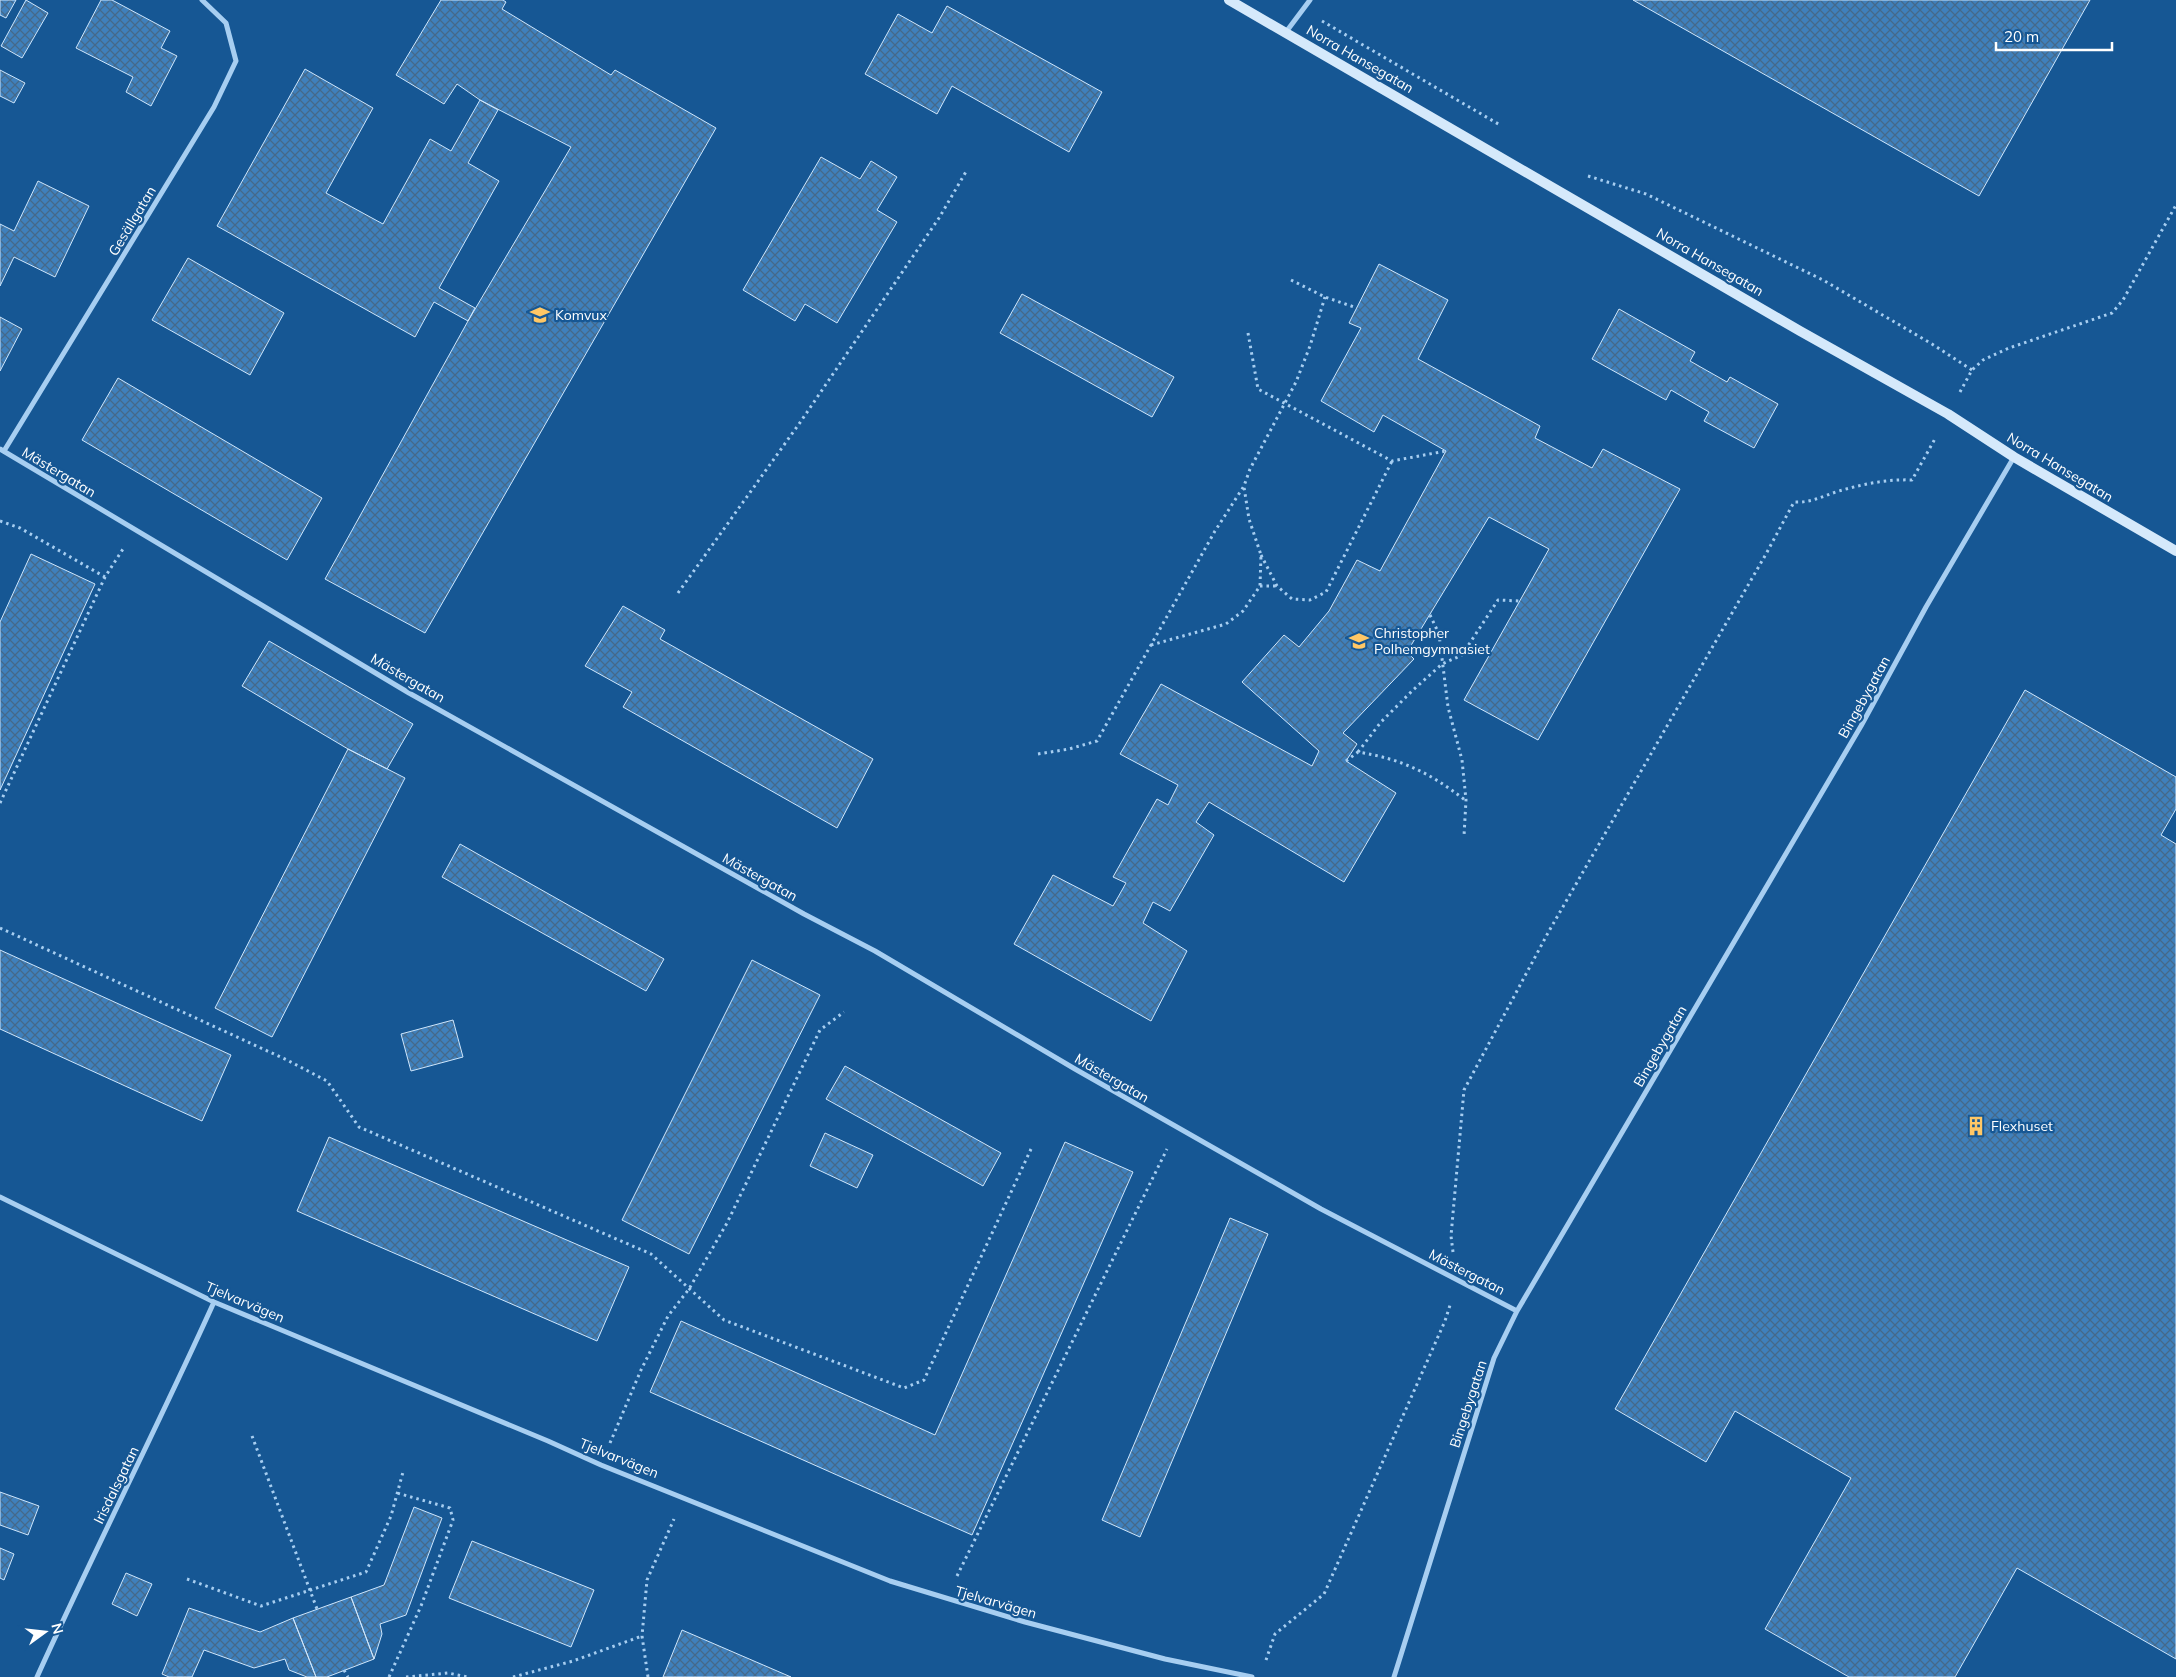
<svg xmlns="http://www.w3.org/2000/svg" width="2176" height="1677" font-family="Mulish,sans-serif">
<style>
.building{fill:url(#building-cross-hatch);stroke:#cee6fc}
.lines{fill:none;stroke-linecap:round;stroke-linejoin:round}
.path{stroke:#a7cef1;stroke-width:3;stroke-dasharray:2.5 4;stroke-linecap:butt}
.street{stroke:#a7cef1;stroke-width:5}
.secondary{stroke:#d5e9fb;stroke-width:10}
.labels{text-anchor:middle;stroke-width:4.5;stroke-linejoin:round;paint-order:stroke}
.street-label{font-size:14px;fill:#fff;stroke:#165794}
.poi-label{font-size:14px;fill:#fff;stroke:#165794;text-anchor:start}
</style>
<defs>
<pattern id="building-cross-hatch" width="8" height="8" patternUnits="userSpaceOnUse" patternTransform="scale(1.25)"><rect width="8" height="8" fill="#3f80bc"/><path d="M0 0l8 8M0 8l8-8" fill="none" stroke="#45698a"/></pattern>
</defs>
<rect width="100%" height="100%" fill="#165794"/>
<path class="building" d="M0,0H16L6,18L0,15Z
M26,0L48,13L22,58L1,46Z
M101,0H112L170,31L161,48L177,56L151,106L126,92L133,77L76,48Z
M441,0H503L506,2L502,9L611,75L615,70L716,128L425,633L325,579L468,321L571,147L480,100L457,84L444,104L396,75Z
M1633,0H2090L1979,196Z
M947,6L1102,92L1069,152L952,86L937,114L865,74L898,14L932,33Z
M305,69L373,108L326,193L383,224L430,139L451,151L480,100L498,110L468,163L499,181L439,288L475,308L468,321L434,302L415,337L217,226Z
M0,70L25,83L14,103L0,96Z
M821,157L860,179L871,161L897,177L877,210L897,222L837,323L805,304L795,321L743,290Z
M38,181L89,206L55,277L14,257L0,286V224L14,231Z
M188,258L284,313L250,375L152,320Z
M1379,264L1448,300L1418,359L1540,426L1535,438L1592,468L1603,449L1680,489L1538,740L1464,700L1549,549L1489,517L1407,652L1414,659L1343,733L1357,744L1346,761L1396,793L1344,882L1209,802L1196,822L1214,835L1170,911L1153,902L1143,923L1187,951L1151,1021L1014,944L1053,875L1113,906L1126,883L1113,877L1157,799L1168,805L1178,785L1120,754L1161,684L1312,766L1319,751L1242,682L1284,635L1299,647L1329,611L1357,560L1380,571L1446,451L1383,415L1374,432L1321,401L1361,328L1349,323Z
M1022,294L1174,377L1152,417L1000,333Z
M1619,309L1695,352L1690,361L1727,382L1730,377L1778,404L1754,448L1704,421L1709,412L1671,390L1666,400L1592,359Z
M0,317L22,329L0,371Z
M118,378L322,498L287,560L82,440Z
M31,554L95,584L0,790V622Z
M623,606L665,630L660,639L873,759L837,828L623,707L632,692L585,666Z
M269,641L413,724L387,769L348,749L242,686Z
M2025,690L2176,777V809L2161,835L2176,844V1659L2017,1568L1955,1677H1849L1765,1629L1851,1478L1735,1411L1706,1462L1615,1409Z
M348,749L405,778L272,1037L215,1008Z
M460,844L664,959L646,991L442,877Z
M0,950L231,1055L202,1121L0,1029Z
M752,960L820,995L689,1254L622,1220Z
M453,1020L463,1057L411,1071L401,1034Z
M845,1066L1001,1153L983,1186L826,1099Z
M825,1133L873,1155L857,1188L810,1166Z
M329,1137L629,1267L597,1341L297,1211Z
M1065,1142L1133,1172L972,1535L650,1392L681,1321L935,1435Z
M1230,1218L1268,1234L1140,1537L1102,1520Z
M0,1492L39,1506L28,1535L0,1525Z
M414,1507L442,1518L406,1615L380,1624L382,1634L374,1659L351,1597L384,1585Z
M472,1541L594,1590L571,1647L449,1598Z
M0,1548L14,1554L4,1580L0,1578Z
M126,1573L152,1584L137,1616L112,1604Z
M351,1597L374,1659L327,1677H316L293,1618Z
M189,1608L260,1632L293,1618L316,1677H307L289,1670L285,1659L254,1668L204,1650L192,1677H169L162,1674Z
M682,1630L791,1677H663Z"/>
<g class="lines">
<path class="path" d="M1322,21L1500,125
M1588,176L1646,194L1823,280L1932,344L1972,370
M1291,280L1325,297L1357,308
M1248,333L1258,389L1392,461L1446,451
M1960,392L1972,370L1983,360L2009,348L2112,313L2123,300L2176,205
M0,521L20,528L105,577
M1261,555L1277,586L1292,599L1310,600L1326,592L1392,461
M1260,586H1277
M678,593L799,424L939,218L967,170
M1430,615L1439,634L1448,707L1462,760L1466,800L1464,836
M1151,645L1226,624L1243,611L1260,586L1261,555L1249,519L1244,487
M1358,752L1381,722L1413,690L1442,664L1462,655L1498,600L1520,601
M1038,754L1069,749L1097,741L1215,531L1244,486L1250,469L1296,382L1310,346L1325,297
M1346,761L1358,752C1402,759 1430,773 1465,800
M0,803L105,577L123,549
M0,928L287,1060L327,1081L359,1127L651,1254L724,1320L904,1388L924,1380L1031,1149
M1453,1252L1451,1236L1464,1090L1549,931L1766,554L1794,502C1811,503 1823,496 1839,491C1863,484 1887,479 1912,480L1936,437
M252,1436L317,1609
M610,1443L641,1370L668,1316L689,1289L727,1223L820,1030L844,1012
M957,1576L1167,1149
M187,1579L261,1606L366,1572L391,1516L403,1472
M1266,1660L1275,1634L1324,1594L1445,1321L1451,1302
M344,1670L348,1677
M389,1677L421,1606L453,1520L450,1508L397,1493
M406,1677L448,1673L468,1677
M513,1677L573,1661L642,1636
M648,1677L642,1636L647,1580L674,1519"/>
<path class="street" d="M1286,32L1310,0
M0,449L409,693L804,914L875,951L1075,1069L1321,1209L1517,1311
M4,451L214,107L236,61L226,23L202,0
M0,1197L214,1302L548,1441L601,1465L890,1581L1025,1622L1165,1659L1252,1677
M37,1677C94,1551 157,1428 214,1302
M1394,1677L1494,1358L1517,1311L1861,726L1926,607L2014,457"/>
<path class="secondary" d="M1229,0L1800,331L1948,414L2014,457L2176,551"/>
</g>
<defs>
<symbol id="school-bare" viewBox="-9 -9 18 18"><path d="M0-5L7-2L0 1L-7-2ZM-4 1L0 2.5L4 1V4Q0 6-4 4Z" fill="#ffc766" stroke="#165794" stroke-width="2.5" paint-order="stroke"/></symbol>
<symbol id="building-bare" viewBox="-9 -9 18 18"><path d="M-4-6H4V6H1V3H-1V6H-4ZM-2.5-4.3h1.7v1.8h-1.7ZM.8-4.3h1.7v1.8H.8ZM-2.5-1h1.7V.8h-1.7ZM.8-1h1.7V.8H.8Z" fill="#ffc766" stroke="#165794" stroke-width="2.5" paint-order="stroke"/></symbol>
</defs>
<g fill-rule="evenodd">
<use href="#school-bare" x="526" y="301" width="28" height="28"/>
<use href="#school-bare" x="1345" y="627" width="28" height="28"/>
<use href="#building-bare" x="1962" y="1112" width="28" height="28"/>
</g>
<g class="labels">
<g class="street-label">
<text transform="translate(1360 59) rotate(30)" y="5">Norra Hansegatan</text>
<text transform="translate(132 221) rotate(-59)" y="5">Gesällgatan</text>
<text transform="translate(1710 262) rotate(30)" y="5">Norra Hansegatan</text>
<text transform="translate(2060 467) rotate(31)" y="5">Norra Hansegatan</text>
<text transform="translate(59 472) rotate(31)" y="5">Mästergatan</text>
<text transform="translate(408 678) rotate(30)" y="5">Mästergatan</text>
<text transform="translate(1864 697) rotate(-61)" y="5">Bingebygatan</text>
<text transform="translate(760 877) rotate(29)" y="5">Mästergatan</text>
<text transform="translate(1660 1046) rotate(-60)" y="5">Bingebygatan</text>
<text transform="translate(1112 1078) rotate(30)" y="5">Mästergatan</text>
<text transform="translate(1467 1272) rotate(27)" y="5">Mästergatan</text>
<text transform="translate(245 1302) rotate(23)" y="5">Tjelvarvägen</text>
<text transform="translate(1468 1404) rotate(-72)" y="5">Bingebygatan</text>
<text transform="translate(619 1458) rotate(22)" y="5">Tjelvarvägen</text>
<text transform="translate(116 1485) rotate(-64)" y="5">Irisdalsgatan</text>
<text transform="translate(996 1602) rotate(16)" y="5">Tjelvarvägen</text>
</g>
<g class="poi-label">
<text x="555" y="320">Komvux</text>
<text x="1374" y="638">Christopher<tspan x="1374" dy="16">Polhemgymnasiet</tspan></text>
<text x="1991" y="1131">Flexhuset</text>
</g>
</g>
<g transform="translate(45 1632) rotate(75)" stroke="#165794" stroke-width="4" paint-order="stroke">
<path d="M0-4L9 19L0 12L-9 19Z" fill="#ffffff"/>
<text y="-8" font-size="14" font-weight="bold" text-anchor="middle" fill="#ffffff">N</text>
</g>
<path d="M1996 42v8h116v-8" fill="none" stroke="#ffffff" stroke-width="2.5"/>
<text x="2004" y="42" font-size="15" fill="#ffffff" stroke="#165794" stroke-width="4" paint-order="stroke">20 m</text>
</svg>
